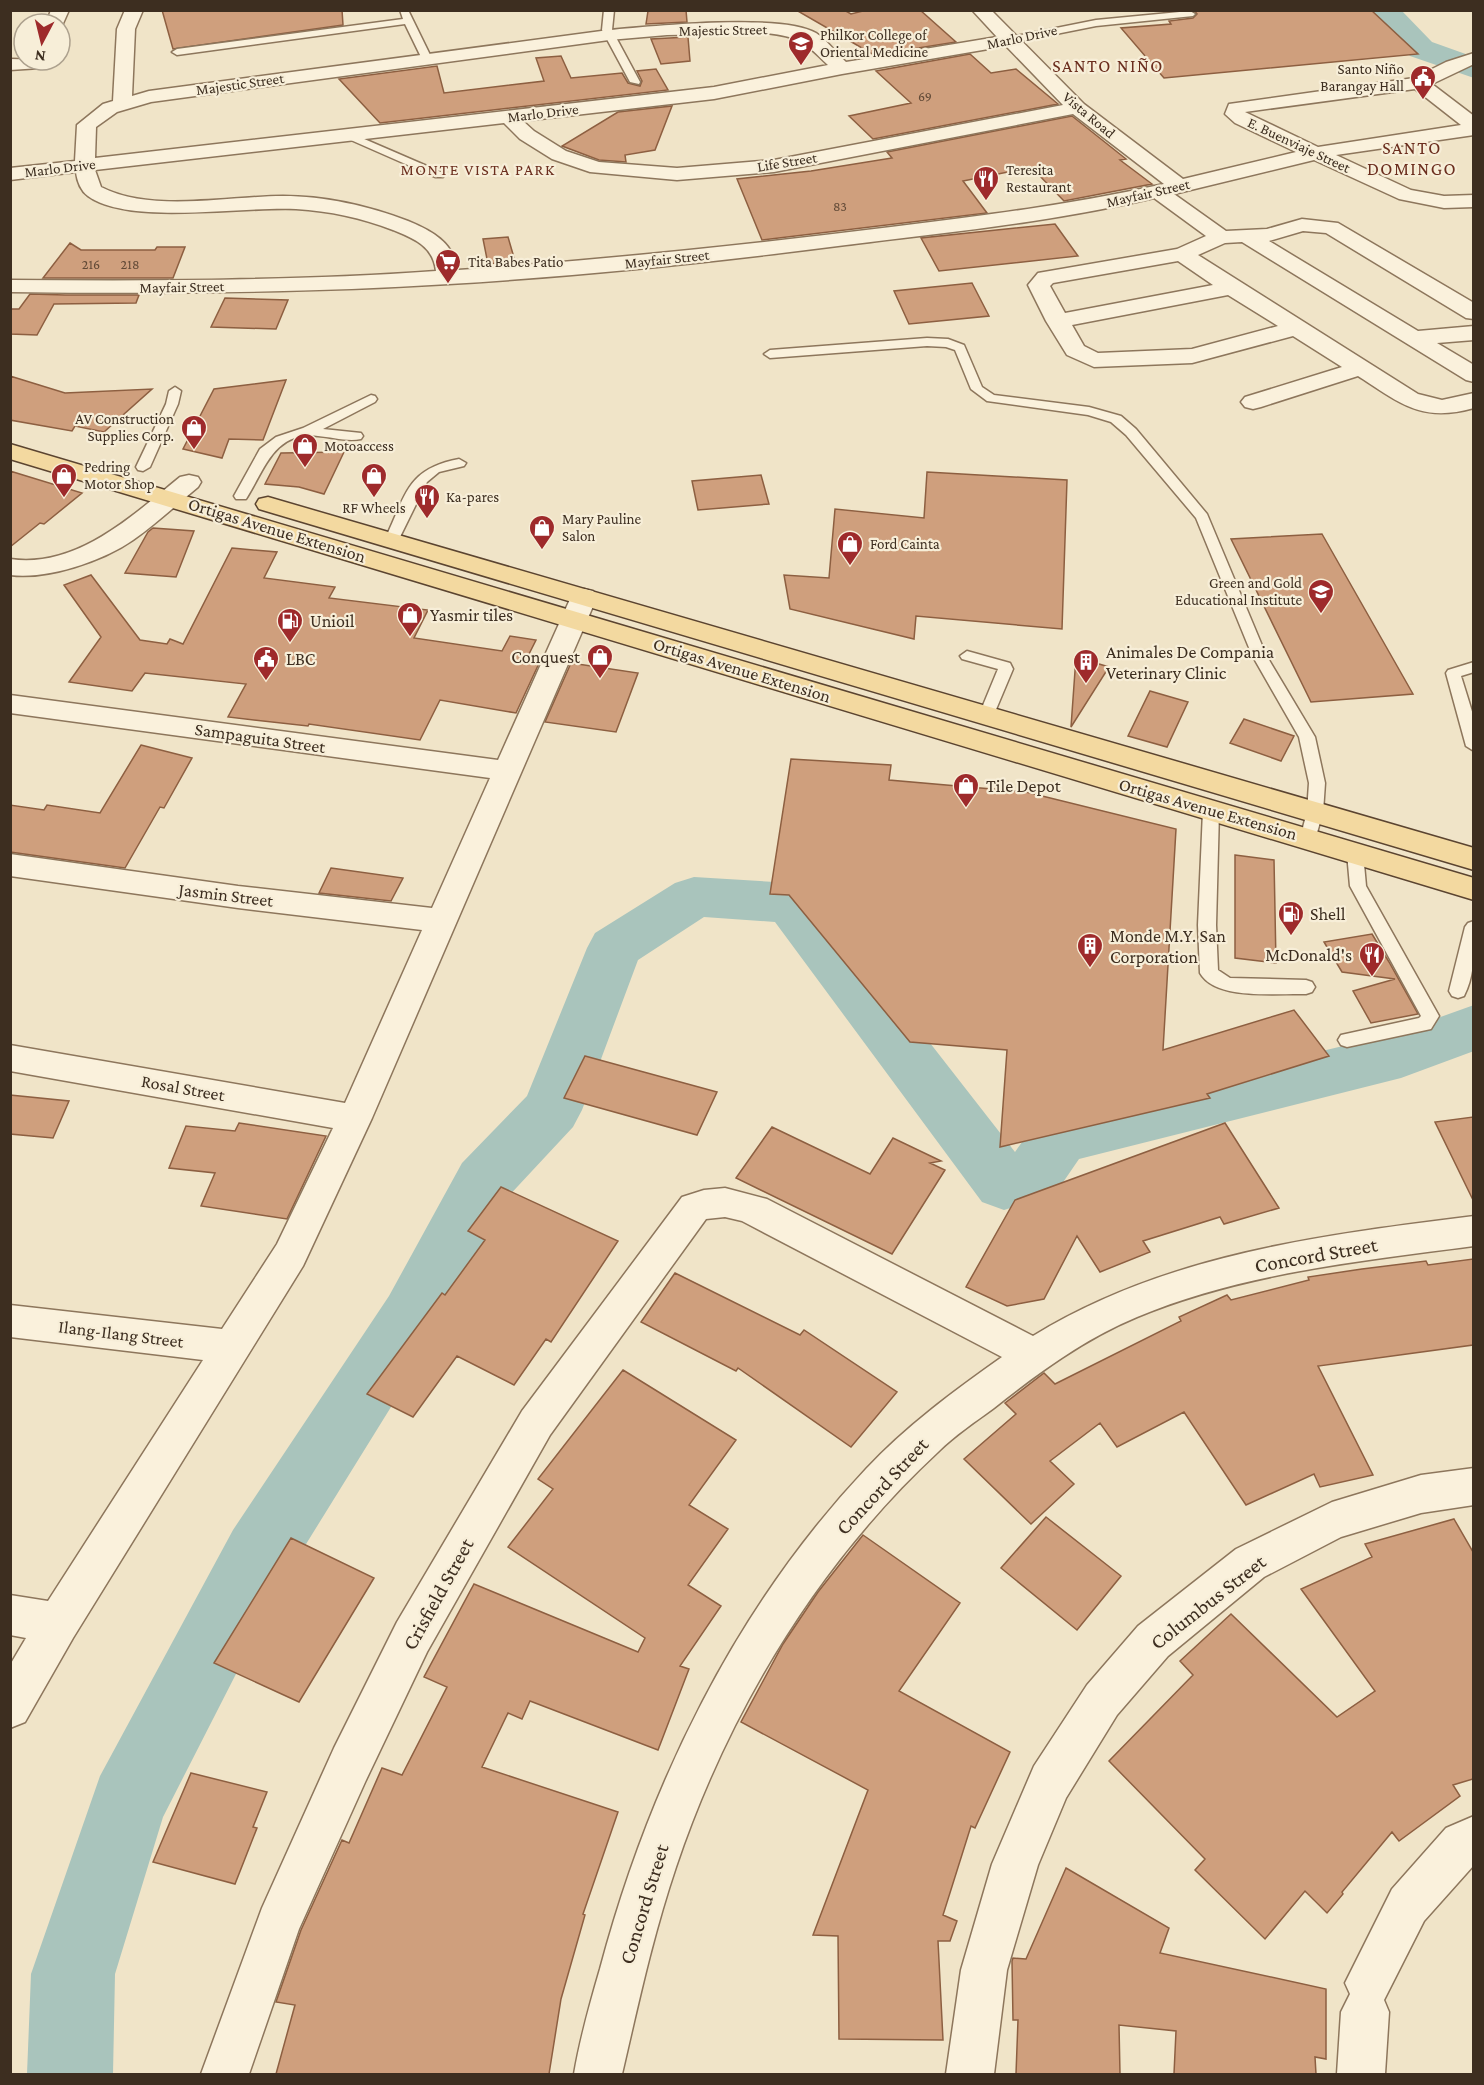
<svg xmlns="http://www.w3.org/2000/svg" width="1484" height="2085" font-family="'Crimson Pro',serif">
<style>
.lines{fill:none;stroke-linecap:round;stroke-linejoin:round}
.river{fill:#a9c4bc;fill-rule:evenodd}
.building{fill:#cf9f7d;stroke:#8d5f41;stroke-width:1.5}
.service-casing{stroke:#8d765c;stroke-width:3}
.minor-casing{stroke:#8d765c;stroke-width:3}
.primary-casing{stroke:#5b4430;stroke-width:3}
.service{fill:#faf1dc;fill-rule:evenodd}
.minor{fill:#faf1dc;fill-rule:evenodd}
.primary{fill:#f3d9a0;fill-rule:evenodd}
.labels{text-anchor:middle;stroke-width:4.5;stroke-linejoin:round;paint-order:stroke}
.far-number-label{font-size:14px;fill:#624a37}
.far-street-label{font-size:15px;fill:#3d2e20;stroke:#f7eed8}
.far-poi-label{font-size:15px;fill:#3d2e20;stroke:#f7eed8;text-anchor:start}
.far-neighbourhood-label{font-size:16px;letter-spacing:1.5px;fill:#6b2e1e;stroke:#f7eed8}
.far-quarter-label{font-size:18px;letter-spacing:1.5px;fill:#6b2e1e;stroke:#f7eed8}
.street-label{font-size:18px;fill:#3d2e20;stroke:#f7eed8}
.poi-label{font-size:18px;fill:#3d2e20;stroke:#f7eed8;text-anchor:start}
.near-street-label{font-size:21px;fill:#3d2e20;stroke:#f7eed8}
</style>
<rect width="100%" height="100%" fill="#f0e4c8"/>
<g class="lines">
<path class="river" d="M1368,10H1401L1432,42L1474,57V78L1410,56Z
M694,877L791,883L810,889L1015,1152L1037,1121L1059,1114L1393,1034L1474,1005V1051L1401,1078L1079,1159L1055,1194L1004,1210L982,1202L775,922L704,917L638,960L582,1110L573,1127L506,1199L435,1336L285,1578L163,1817L115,1974L113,2074H27L31,1974L100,1776L233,1530L389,1296L462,1163L527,1096L587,948L595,933L675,883Z"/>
</g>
<path class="building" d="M162,10H342L343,25L173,49Z
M686,10L687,22L646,24L648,11Z
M796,10H844L851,14L867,10H920L956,42L874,55Z
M1194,10H1371L1418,54L1164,78L1121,28L1171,24L1169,21L1193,18L1197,14Z
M688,37L690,61L661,64L651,39Z
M970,54L991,73L1016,69L1058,104L873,139L849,116L911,103L876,71Z
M561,56L571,78L622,73L628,83L640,86L642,81L637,71L656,69L668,90L380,123L339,79L437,66L444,93L544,81L536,58Z
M672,106L655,150L625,155L626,162L599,160L562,146L618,112Z
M1072,116L1126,159L1120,160L1152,184L1064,201L1034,170L1025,171L1023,169L963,181L987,213L762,240L737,179L811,171L892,158L887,152Z
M1055,224L1078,256L939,271L921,238Z
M508,237L515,261L488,264L483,239Z
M70,243L81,250H155L157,247H185L173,278H43Z
M972,283L989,316L909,324L894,291Z
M30,294L65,295H139L136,303L54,304L37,335L10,334V309H19Z
M225,298L288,300L276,329L211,327Z
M10,376L65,393L152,389L104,432L75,426L72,431L10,420Z
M286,380L263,440L229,439L222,458L183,449L214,389Z
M344,452L324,494L299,487L265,484L281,453Z
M10,471L82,493L44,524L40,523L10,547Z
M927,472L1067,480L1062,629L916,616L914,639L790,609L784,575L829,578L835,509L924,518Z
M761,475L769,504L698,510L692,481Z
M153,528L194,531L176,577L125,573L148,532Z
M1322,534L1413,694L1311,702L1231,539Z
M232,548L277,552L264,578L335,587L329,598L428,610L414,638L502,651L510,636L536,640L527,658L541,659L516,713L440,700L420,740L309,724L308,726L228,717L246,684L145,673L132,691L69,682L101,637L64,585L91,575L140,640L167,644L170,639L183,644Z
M1076,657L1109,667L1071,727Z
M571,663L638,673L616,732L545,722Z
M1150,691L1188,702L1167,747L1128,736Z
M1244,719L1294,736L1281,761L1230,743Z
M141,745L192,758L164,808L160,807L125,868L10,852V805L44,810L47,805L100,813Z
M791,759L891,765L889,780L1026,792L1176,829L1163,1050L1294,1010L1329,1056L1207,1094L1210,1098L1000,1147L1007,1050L910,1042L789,895L770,894Z
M1235,855L1274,860L1276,963L1235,958Z
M331,868L403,878L391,901L319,893Z
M1372,934L1389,962L1418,1014L1371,1023L1353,991L1395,979L1342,972L1324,942Z
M585,1056L717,1092L697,1135L564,1098Z
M10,1095L69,1101L53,1138L10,1134Z
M1473,1117V1200L1435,1122Z
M239,1123L326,1136L287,1219L201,1206L215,1173L169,1168L186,1126L235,1131Z
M1225,1123L1279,1208L1224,1224L1220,1217L1143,1241L1150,1252L1100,1272L1077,1236L1044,1299L1007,1306L966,1287L1015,1200Z
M772,1127L870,1174L893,1138L941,1161L930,1163L945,1170L892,1254L736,1178Z
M501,1187L618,1241L551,1342L546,1339L514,1385L457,1356L413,1417L367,1394L442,1293L445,1295L485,1240L468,1231Z
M1473,1259V1345L1318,1366L1373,1475L1320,1487L1314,1474L1246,1505L1184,1412L1117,1447L1100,1423L1050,1461L1074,1484L1031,1524L964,1459L1016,1414L1005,1403L1044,1373L1055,1384L1181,1321L1179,1317L1227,1295L1231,1300L1309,1280L1308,1277L1362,1269L1426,1261L1428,1265Z
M675,1273L800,1335L804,1330L897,1392L851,1447L738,1368L736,1371L641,1322Z
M623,1370L736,1440L689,1505L728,1529L688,1585L721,1606L680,1666L689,1669L658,1750L530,1701L522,1719L508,1713L482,1767L618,1812L583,1914L585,1915L561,1999L549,2074H276L295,2005L276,2002L301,1930L342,1840L349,1843L382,1768L402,1775L447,1687L424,1677L474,1584L638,1652L645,1638L508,1547L553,1489L538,1479Z
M1046,1517L1121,1576L1077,1630L1001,1568Z
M1454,1519L1473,1552V1779L1453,1785L1460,1796L1399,1841L1392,1832L1342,1892L1343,1894L1327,1913L1305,1891L1265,1939L1195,1870L1205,1859L1109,1761L1193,1675L1180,1661L1231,1614L1337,1717L1375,1691L1301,1589L1372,1557L1365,1544Z
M863,1535L960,1603L899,1691L1010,1752L975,1828L971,1826L943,1915L957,1921L950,1941H938L943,2040L839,2039L838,1936L813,1935L868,1790L741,1722L783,1644L818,1592Z
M291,1538L374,1578L299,1702L214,1663Z
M191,1773L267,1792L253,1827L257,1828L235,1884L153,1862Z
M1066,1868L1169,1928L1160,1953L1326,1989V2059L1315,2057L1316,2074H1174L1176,2031L1119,2025L1120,2074H1016L1018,2020H1013L1012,1961L1013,1958L1026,1959Z"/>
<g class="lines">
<defs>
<path id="service" d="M400,10L409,12L432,59L431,61L422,59L405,24L177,55L172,52L177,49L403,19Z
M604,10H614L612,30L640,82L639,84L630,82L602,30Z
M1190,11L1195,14L1193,16L1096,26L1011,43L1006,40L1011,37L1096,20Z
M348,132L443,173L444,175L443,177H435L344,137V133Z
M927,338L948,339L964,345L982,387L994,395L1089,407L1121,416L1136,429L1207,514L1266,655L1315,737L1325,783L1323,812L1314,843H1302L1300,839L1307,812L1309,783L1299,737L1252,655L1196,518L1126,435L1111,422L1088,415L987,401L971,389L955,350L946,347L927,346L770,358L764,354L770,350Z
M175,387L181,391L178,404L150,467L143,471L138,470L136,467L166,404L169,391Z
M371,395L375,396L377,399L375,402L323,429L361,433L363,436L361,439C348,442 331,437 318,436C274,431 265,469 246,499H236L234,496L260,449L276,437L303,428Z
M459,459L466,463L464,466L439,472L427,482L398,541L396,544H386L384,541C406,497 405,469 459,459Z
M967,651L1010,663L1013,669L992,719H982L979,715L998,669L962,659L960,656Z
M1474,662V672L1461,676L1474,718V751L1466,746L1446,673L1448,670Z
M1211,805L1217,807L1219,811L1216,925L1218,970L1230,978L1306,980L1312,982L1315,987L1312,992L1306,994C1278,993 1216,1001 1200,973L1198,925L1203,811L1205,807Z
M1355,847L1361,849L1363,853L1366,886L1439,1016L1431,1029L1347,1047L1341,1045L1338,1040L1341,1035L1419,1018L1421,1016L1350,886L1347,853L1349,849Z
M1474,921C1474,945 1476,973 1464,996L1458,998L1452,996L1449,991L1465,927L1468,923Z"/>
<path id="minor" d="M51,10H69L61,28L60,24H46Z
M125,10H143L135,29L132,96L149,91L609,30C651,26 783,13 816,33C827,40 836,53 846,62L997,37L973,11L991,10L1084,104L1183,179L1296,152L1235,123L1225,114L1229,104L1414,78L1446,62L1474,53V64L1432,84L1474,116V135L1336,155L1411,190L1444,196L1474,195V207L1444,208L1399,199L1314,160L1174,194L1226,231L1267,229L1302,219L1338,223L1474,303V319L1466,318L1326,233L1303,231L1269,241L1418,331L1474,326V340L1437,343L1474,365V382L1466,380L1242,242L1225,243L1198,255L1418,394L1442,400L1474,393V408C1421,423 1400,403 1358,376L1261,407L1253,409L1245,407L1241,402L1245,397L1342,367L1293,336L1192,363L1094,367L1067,355L1046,321L1028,285L1038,273L1177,249L1206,236L1154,198C1053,222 949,232 846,245C714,262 582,276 449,284C304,293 157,294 10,292V280C153,281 295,281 436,271C433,246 415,239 393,230C362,218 329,211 296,209C244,206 129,226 88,196C81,191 77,181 76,172L10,180V168L75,161L77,125L103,104L113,101L117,29ZM766,33C801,37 804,42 828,65L714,87L95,158L96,127L117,112L151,102L609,40L667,35ZM1006,46L1063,105L774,160L677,168L599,162L566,151L534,131L523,121L714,99L842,74ZM1415,89L1461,125L1318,147L1245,112ZM1073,114L1164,184C1074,204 982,216 891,227C747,245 602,260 458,270C453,242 432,231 408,221C369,206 324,196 283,196C228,196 151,213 101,187L95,170L504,123L520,139L552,159L590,172L677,180L774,172ZM1178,261L1213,285L1065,313L1050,286L1053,283ZM1228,295L1278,326L1192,349L1098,353L1084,346L1072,325Z
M10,59L49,60L40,68L10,70Z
M189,475L198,477L201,482L198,487C176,505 156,524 133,540C103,561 47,580 10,575V559C77,569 133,515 180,477Z
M584,589L593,591L597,597L372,1118L303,1266L73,1638L25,1722L10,1728V1665L26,1638L10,1635V1595L48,1601L203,1360L10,1337V1305L222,1329L277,1244L333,1128L10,1071V1045L345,1103L422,930L238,908L10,876V854L238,886L432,908L490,778L10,713V695L498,760L571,597L575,591Z
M725,1188L767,1199L1033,1336C1166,1254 1322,1235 1474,1216V1246C1360,1261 1243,1273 1137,1317C1084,1339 1038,1373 994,1408C975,1422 955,1435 938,1452C818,1563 728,1712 676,1867C653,1935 638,2005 622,2074H574C580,2039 590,2003 600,1969C649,1785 735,1608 866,1469C906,1426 954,1391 1002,1357L742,1221L725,1217L706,1219L550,1435L427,1652L366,1780L299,1929L249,2074H201L262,1908L334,1748L397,1622L522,1411L682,1197L704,1190Z
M1474,1468V1505L1421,1513L1341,1537L1264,1577L1168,1656L1117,1715L1066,1798L1038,1865L1007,1970L994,2074H946L961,1970L992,1864L1034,1766L1087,1685L1138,1626L1236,1549L1332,1502L1421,1475Z
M1474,1816V1865L1424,1921L1384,2000L1389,2012L1385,2074H1337L1341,2012L1350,1994L1345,1983L1392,1889L1446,1828Z"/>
<path id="primary" d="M10,444L1474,878V900L10,459Z
M268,497L1474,848V870L259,509L256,504L259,499Z"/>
</defs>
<use href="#service" class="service-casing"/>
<use href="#minor" class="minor-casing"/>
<use href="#primary" class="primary-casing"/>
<use href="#service" class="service"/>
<use href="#minor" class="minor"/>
<use href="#primary" class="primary"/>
</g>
<defs>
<symbol id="university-pin" viewBox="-11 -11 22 30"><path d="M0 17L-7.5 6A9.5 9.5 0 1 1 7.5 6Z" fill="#9e2a2b" stroke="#f7eed8"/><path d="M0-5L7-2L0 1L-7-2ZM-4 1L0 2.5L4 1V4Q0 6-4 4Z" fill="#fff"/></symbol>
<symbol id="civic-pin" viewBox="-11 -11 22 30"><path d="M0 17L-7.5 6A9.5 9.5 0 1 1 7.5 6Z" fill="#9e2a2b" stroke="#f7eed8"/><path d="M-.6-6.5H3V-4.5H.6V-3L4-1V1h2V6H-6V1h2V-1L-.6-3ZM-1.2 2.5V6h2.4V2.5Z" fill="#fff"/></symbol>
<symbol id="restaurant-pin" viewBox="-11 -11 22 30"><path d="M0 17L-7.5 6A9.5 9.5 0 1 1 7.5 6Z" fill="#9e2a2b" stroke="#f7eed8"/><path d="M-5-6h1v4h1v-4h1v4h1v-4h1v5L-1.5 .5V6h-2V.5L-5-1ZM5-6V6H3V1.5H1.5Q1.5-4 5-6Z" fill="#fff"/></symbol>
<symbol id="supermarket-pin" viewBox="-11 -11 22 30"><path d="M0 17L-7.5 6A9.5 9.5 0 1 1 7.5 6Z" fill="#9e2a2b" stroke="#f7eed8"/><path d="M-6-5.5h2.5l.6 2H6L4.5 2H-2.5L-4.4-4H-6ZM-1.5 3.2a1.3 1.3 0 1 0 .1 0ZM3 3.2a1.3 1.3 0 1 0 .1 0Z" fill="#fff"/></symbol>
<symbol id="shop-pin" viewBox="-11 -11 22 30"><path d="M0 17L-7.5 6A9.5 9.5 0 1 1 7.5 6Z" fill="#9e2a2b" stroke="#f7eed8"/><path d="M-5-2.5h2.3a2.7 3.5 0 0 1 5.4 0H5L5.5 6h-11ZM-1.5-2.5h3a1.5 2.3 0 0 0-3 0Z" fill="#fff"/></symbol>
<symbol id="school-pin" viewBox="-11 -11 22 30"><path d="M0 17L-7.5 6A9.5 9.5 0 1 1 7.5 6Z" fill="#9e2a2b" stroke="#f7eed8"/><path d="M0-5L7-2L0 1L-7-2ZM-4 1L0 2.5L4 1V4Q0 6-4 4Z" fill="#fff"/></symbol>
<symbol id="fuel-pin" viewBox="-11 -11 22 30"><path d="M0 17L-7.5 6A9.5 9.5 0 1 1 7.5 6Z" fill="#9e2a2b" stroke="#f7eed8"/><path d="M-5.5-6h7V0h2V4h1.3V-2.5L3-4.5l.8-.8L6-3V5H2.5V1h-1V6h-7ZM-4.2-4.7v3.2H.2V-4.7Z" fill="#fff"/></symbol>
<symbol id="building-pin" viewBox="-11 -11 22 30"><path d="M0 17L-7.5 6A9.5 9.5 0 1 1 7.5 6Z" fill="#9e2a2b" stroke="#f7eed8"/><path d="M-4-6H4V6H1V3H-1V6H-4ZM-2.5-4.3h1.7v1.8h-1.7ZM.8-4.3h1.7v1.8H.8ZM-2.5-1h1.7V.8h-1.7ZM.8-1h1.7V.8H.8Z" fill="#fff"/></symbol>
</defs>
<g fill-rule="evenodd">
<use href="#university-pin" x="786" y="29" width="30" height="40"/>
<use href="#civic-pin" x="1408" y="63" width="30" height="40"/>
<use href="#restaurant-pin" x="971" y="164" width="30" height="40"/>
<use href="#supermarket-pin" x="433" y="247" width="30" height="40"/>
<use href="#shop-pin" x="179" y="413" width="30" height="40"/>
<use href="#shop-pin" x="290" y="431" width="30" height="40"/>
<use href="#shop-pin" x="49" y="461" width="30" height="40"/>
<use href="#shop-pin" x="359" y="461" width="30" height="40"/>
<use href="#restaurant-pin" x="412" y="482" width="30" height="40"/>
<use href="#shop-pin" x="527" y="513" width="30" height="40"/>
<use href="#shop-pin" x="835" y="529" width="30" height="40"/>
<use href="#school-pin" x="1306" y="577" width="30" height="40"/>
<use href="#shop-pin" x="395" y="600" width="30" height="40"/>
<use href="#fuel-pin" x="275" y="606" width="30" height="40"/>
<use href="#shop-pin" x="585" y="642" width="30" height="40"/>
<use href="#civic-pin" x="251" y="644" width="30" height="40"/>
<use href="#building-pin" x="1071" y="647" width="30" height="40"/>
<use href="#shop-pin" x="951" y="771" width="30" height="40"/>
<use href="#fuel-pin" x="1276" y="899" width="30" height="40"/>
<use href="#building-pin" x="1075" y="931" width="30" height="40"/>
<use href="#restaurant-pin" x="1357" y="940" width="30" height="40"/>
</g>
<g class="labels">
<g class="far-number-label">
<text x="925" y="101">69</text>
<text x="840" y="211">83</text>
<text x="91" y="269">216</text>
<text x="130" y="269">218</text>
</g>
<g class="far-street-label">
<text transform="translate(723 30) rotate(-1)" y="5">Majestic Street</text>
<text transform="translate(1022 37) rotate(-12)" y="5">Marlo Drive</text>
<text transform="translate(240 84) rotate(-8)" y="5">Majestic Street</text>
<text transform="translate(543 113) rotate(-7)" y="5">Marlo Drive</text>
<text transform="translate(1089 115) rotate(40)" y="5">Vista Road</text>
<text transform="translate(1299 145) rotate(25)" y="5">E. Buenviaje Street</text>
<text transform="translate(787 162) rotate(-9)" y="5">Life Street</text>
<text transform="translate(60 168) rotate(-7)" y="5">Marlo Drive</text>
<text transform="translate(1148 193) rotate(-13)" y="5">Mayfair Street</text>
<text transform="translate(667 259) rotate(-6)" y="5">Mayfair Street</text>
<text transform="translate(182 287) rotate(-1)" y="5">Mayfair Street</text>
</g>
<g class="far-poi-label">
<text x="820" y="40">PhilKor College of<tspan x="820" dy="17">Oriental Medicine</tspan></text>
<text x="1404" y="74" text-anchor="end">Santo Niño<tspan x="1404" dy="17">Barangay Hall</tspan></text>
<text x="1006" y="175">Teresita<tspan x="1006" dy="17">Restaurant</tspan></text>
<text x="468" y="267">Tita Babes Patio</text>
<text x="174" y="424" text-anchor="end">AV Construction<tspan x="174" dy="17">Supplies Corp.</tspan></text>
<text x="324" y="451">Motoaccess</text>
<text x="84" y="472">Pedring<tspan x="84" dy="17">Motor Shop</tspan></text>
<text x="446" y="502">Ka-pares</text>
<text x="374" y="513" text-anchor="middle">RF Wheels</text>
<text x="562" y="524">Mary Pauline<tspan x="562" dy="17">Salon</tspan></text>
<text x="870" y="549">Ford Cainta</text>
<text x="1302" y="588" text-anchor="end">Green and Gold<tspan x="1302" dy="17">Educational Institute</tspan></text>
</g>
<g class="far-neighbourhood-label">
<text x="478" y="175">MONTE VISTA PARK</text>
</g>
<g class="far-quarter-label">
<text x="1108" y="72">SANTO NIÑO</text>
<text x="1412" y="154">SANTO<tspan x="1412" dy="21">DOMINGO</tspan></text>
</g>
<g class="street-label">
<text transform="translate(277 530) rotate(17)" y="6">Ortigas Avenue Extension</text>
<text transform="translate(742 670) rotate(17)" y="6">Ortigas Avenue Extension</text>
<text transform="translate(260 738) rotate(8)" y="6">Sampaguita Street</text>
<text transform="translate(1208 809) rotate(16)" y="6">Ortigas Avenue Extension</text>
<text transform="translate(226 895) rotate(7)" y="6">Jasmin Street</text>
<text transform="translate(183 1088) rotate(10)" y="6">Rosal Street</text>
<text transform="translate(121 1334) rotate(7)" y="6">Ilang-Ilang Street</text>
</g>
<g class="poi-label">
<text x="430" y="621">Yasmir tiles</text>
<text x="310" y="627">Unioil</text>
<text x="1106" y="658">Animales De Compania<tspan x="1106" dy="21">Veterinary Clinic</tspan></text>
<text x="580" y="663" text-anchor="end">Conquest</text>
<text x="286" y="665">LBC</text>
<text x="986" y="792">Tile Depot</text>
<text x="1310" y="920">Shell</text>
<text x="1110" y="942">Monde M.Y. San<tspan x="1110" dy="21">Corporation</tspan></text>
<text x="1352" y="961" text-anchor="end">McDonald's</text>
</g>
<g class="near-street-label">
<text transform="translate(1316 1255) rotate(-10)" y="7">Concord Street</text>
<text transform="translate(882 1486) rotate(-47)" y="7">Concord Street</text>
<text transform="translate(438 1594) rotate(-61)" y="7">Crisfield Street</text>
<text transform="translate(1208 1602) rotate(-38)" y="7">Columbus Street</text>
<text transform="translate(644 1904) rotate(-73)" y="7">Concord Street</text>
</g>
</g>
<rect width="1484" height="2085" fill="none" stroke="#3d2e20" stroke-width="24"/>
<g transform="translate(42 42) rotate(187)"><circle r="28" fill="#f7eed8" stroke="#ada18e" stroke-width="1.5"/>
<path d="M0-4.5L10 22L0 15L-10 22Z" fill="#9e2a2b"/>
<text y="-9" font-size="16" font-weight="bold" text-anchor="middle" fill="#3d2e20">N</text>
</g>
</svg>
